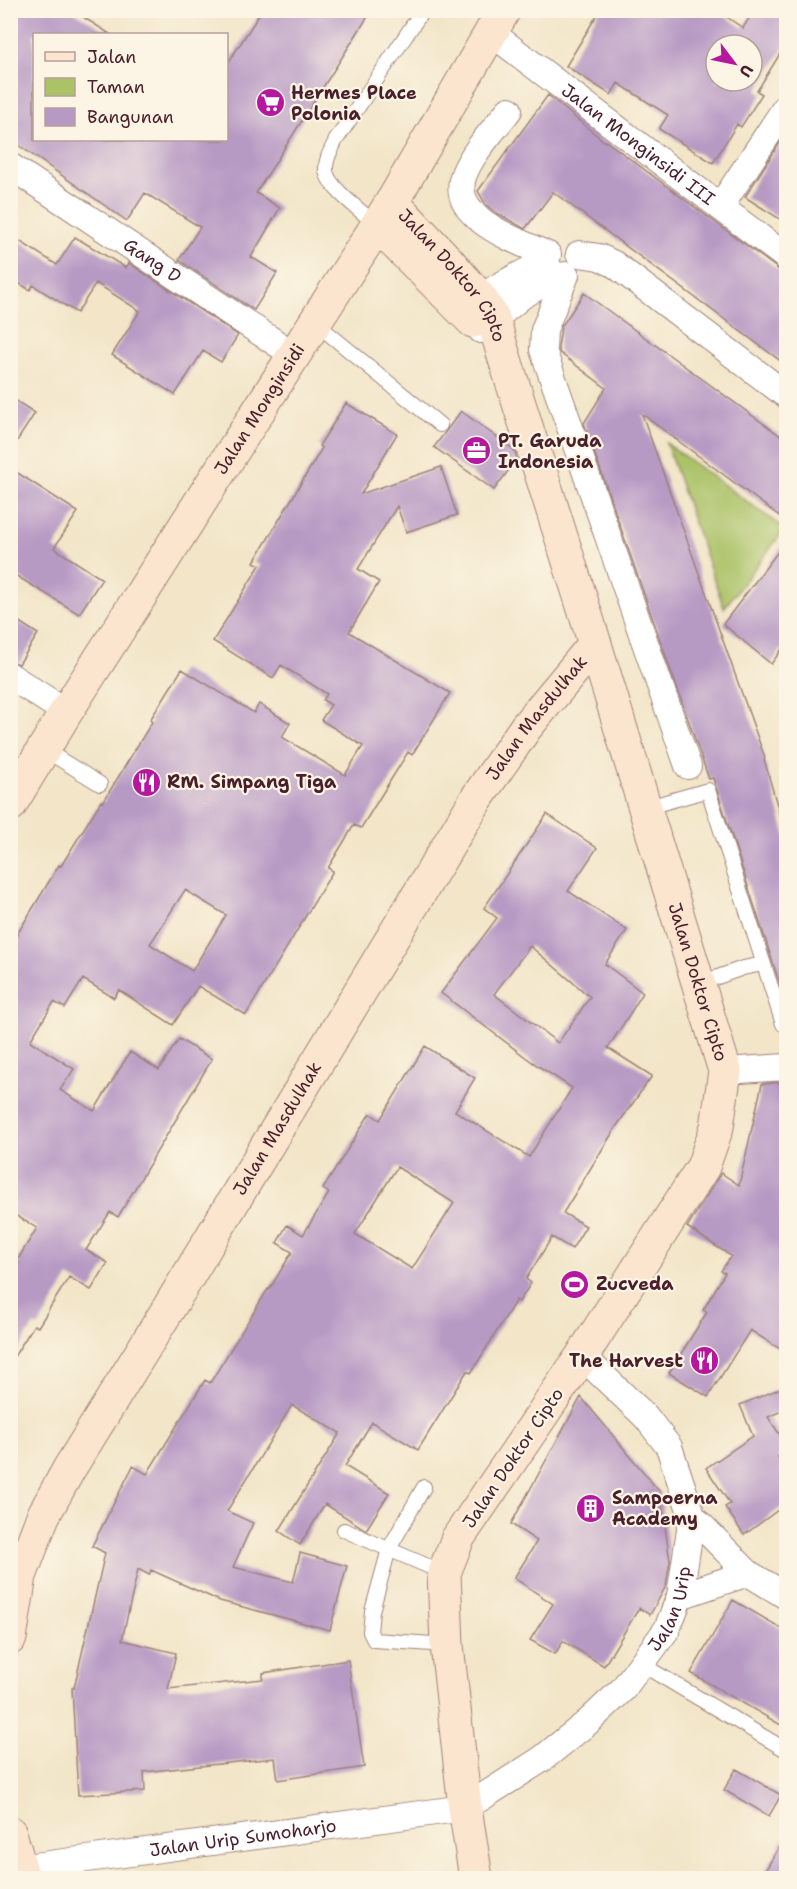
<svg xmlns="http://www.w3.org/2000/svg" width="797" height="1889" font-family="'Shantell Sans',sans-serif">
<style>
.green{fill:#abc267;stroke:#7a7049;stroke-width:1.5}
.building{fill:#b79ac4;fill-rule:evenodd}
.lines{fill:none;stroke-linecap:round;stroke-linejoin:round}
.lane-casing{stroke:#9e827a;stroke-width:16}
.street-casing{stroke:#9e827a;stroke-width:28}
.secondary-casing{stroke:#9e827a;stroke-width:35}
.lane{stroke:#fff;stroke-width:14}
.street{stroke:#fff;stroke-width:26}
.secondary{stroke:#fbe5cf;stroke-width:33}
.labels{text-anchor:middle;stroke-width:4.5;stroke-linejoin:round;paint-order:stroke}
.poi-label{font-size:18px;font-weight:bold;fill:#4a1f2b;stroke:#fcf5e5;text-anchor:start}
.street-label{font-size:18px;fill:#4a1f2b;stroke:#fcf5e5}
</style>
<rect width="100%" height="100%" fill="#fcf5e5"/>
<filter id="ink" filterUnits="userSpaceOnUse"><feTurbulence type="fractalNoise" baseFrequency=".0167" numOctaves="2"/><feDisplacementMap in="SourceGraphic" scale="12" xChannelSelector="R" yChannelSelector="G"/><feConvolveMatrix kernelMatrix="1 2 1 2 8 2 1 2 1" color-interpolation-filters="sRGB"/></filter>
<filter id="wash" filterUnits="userSpaceOnUse"><feTurbulence type="fractalNoise" baseFrequency=".008" numOctaves="4" result="noise"/><feDisplacementMap in="SourceGraphic" scale="24" xChannelSelector="R" yChannelSelector="G"/><feGaussianBlur stdDeviation="1.35" result="paint"/><feColorMatrix in="noise" values="0 0 0 0 0 0 0 0 0 0 0 0 0 0 0 0 0 1.4 0 .05"/><feComposite in="paint" operator="in"/></filter>
<g filter="url(#wash)">
<rect width="100%" height="100%" fill="#f2e5c8"/>
<path class="green" d="M666,443L785,529L724,608Z"/>
<g id="blocks">
<path class="building" d="M10,10H72L110,34H34V140H226V66L262,10H372L256,193L280,208L251,257L277,273L254,310L179,260L200,227L145,193L127,221L10,139Z
M600,10H716L743,28L754,10H786V44L757,91L762,94L741,127L737,124L713,163L659,129L668,115L618,83L611,95L566,66ZM716,45H752V81H716Z
M548,95L605,142L606,141L786,275V365L553,192L525,229L497,213L486,205L478,191Z
M786,133V223L745,197Z
M75,237L126,268L129,263L238,335L221,362L203,351L175,395L112,355L140,311L96,283L77,313L33,285L30,290L10,278V252L18,240L57,265Z
M584,293L786,440V521L642,414L765,758L764,759L786,837V996L784,997L713,778L709,779L584,423L606,388L560,353L558,348L561,327Z
M10,397L35,413L10,452Z
M346,403L397,434L361,494L441,467L457,515L406,532L397,506L358,569L379,582L349,632L450,693L412,755L408,752L361,828L354,825L328,868L333,871L246,1015L198,986L173,1025L119,990L114,998L83,979L65,1008L54,1002L30,1041L74,1069L60,1090L94,1111L130,1052L159,1070L179,1039L212,1059L118,1217L110,1212L86,1250L108,1263L91,1290L69,1277L38,1327L34,1325L10,1363V1276L19,1263L16,1262L37,1228L10,1212V946L59,865L61,866L101,801L103,802L152,722L150,720L182,669L254,713L259,704L290,723L282,737L345,775L363,746L321,720L331,705L323,700L327,694L281,665L273,678L213,641L260,565L254,562L322,448L319,446ZM185,890L226,915L192,971L150,944Z
M461,411L514,450L517,459L494,490L434,447Z
M10,468L78,512L54,548L102,579L79,614L10,572Z
M786,541V644L771,664L723,624Z
M10,616L38,634L19,664L10,661Z
M547,814L597,848L568,891L627,930L605,964L643,993L608,1048L652,1076L616,1127L563,1213L586,1226L572,1249L552,1237L526,1279L531,1283L519,1302L516,1300L471,1373L467,1371L418,1450L372,1422L345,1466L389,1493L366,1530L325,1504L300,1545L279,1531L340,1433L292,1405L227,1511L253,1523L233,1567L293,1582L300,1553L347,1566L330,1630L220,1601L151,1570L149,1575L138,1569L122,1640L176,1653L168,1689L263,1679V1673L348,1660L364,1767L278,1780L275,1758L144,1772L145,1791L78,1795L72,1688H74L105,1553L92,1546L133,1466L147,1474L205,1380L210,1383L268,1289L269,1290L292,1252L277,1243L287,1225L303,1235L329,1193L323,1189L370,1113L380,1120L425,1046L475,1078L455,1111L529,1157L572,1088L532,1062L441,993L497,918L484,908ZM530,946L590,997L558,1043L494,994ZM397,1167L454,1203L412,1269L355,1234Z
M786,1082V1353L750,1330L708,1397L669,1373L707,1312L703,1310L725,1273L721,1271L731,1256L687,1227L721,1173L739,1185L762,1084Z
M786,1386V1409L768,1417L786,1444V1451L778,1457L786,1469V1504L744,1535L725,1507L730,1504L706,1468L753,1436L740,1405Z
M581,1397L660,1492L670,1561L666,1586L650,1615L639,1608L604,1666L563,1641L555,1654L530,1640L553,1604L514,1578L537,1541L511,1524Z
M733,1600L786,1631V1728L691,1673Z
M736,1769L781,1795L769,1816L724,1790Z
M786,1835V1878H761Z"/>
</g>
</g>
<g filter="url(#ink)">
<use href="#blocks" fill-opacity="0" stroke="#9e827a" stroke-width="1.5"/>
<g class="lines">
<defs>
<path id="lane" d="M377,225C364,213 329,189 326,171C325,160 331,150 336,140L423,10
M313,324L323,329L440,425
M45,750L100,784
M645,808L708,790L783,1024
M698,984L743,968L763,964
M424,1487L389,1549L372,1611L370,1632L374,1640L447,1645
M344,1530L444,1573
M641,1664L786,1750"/>
<g id="street">
<path id="s1" d="M490,32L786,257"/>
<path d="M509,110C494,130 473,151 464,174C447,218 518,241 548,255"/>
<path id="s2" d="M10,166L294,355"/>
<path d="M720,207L786,107"/>
<path d="M579,254L599,257L614,264L786,395"/>
<path d="M566,275L544,330L543,350L688,766"/>
<path d="M466,308C491,289 519,275 547,261"/>
<path d="M481,330L522,296L558,275"/>
<path d="M10,676L66,712"/>
<path d="M725,1071L786,1067"/>
<path d="M692,1516L748,1573L786,1596"/>
<path d="M680,1596L748,1573"/>
<path id="s3" d="M20,1868L465,1808L542,1759L588,1722L623,1689L667,1629L680,1596L692,1516L669,1447L646,1417L582,1356"/>
</g>
<g id="secondary">
<path id="s4" d="M392,202L448,261L480,298L493,318L503,353L595,644L725,1071L717,1127L703,1167L582,1356L458,1538L444,1573L447,1645L465,1808L476,1878"/>
<path d="M377,225L473,321"/>
<path id="s5" d="M10,805L66,712L392,202L504,10"/>
<path id="s6" d="M10,1638L20,1576L43,1516L69,1469L167,1311L477,798L526,727L595,644"/>
<path d="M10,1833L23,1878"/>
</g>
</defs>
<use href="#lane" class="lane-casing"/>
<use href="#street" class="street-casing"/>
<use href="#secondary" class="secondary-casing"/>
<use href="#lane" class="lane"/>
<use href="#street" class="street"/>
<use href="#secondary" class="secondary"/>
</g>
</g>
<defs>
<symbol id="supermarket-disc" viewBox="-11 -11 22 22"><circle r="9.5" fill="#b5179e" stroke="#fcf5e5"/><path d="M-6-5.5h2.5l.6 2H6L4.5 2H-2.5L-4.4-4H-6ZM-1.5 3.2a1.3 1.3 0 1 0 .1 0ZM3 3.2a1.3 1.3 0 1 0 .1 0Z" fill="#fff"/></symbol>
<symbol id="office-disc" viewBox="-11 -11 22 22"><circle r="9.5" fill="#b5179e" stroke="#fcf5e5"/><path d="M-6-3h4V-5.5h4V-3h4V5H-6ZM-1-4.5V-3h2v-1.5ZM-6 0V1H6V0Z" fill="#fff"/></symbol>
<symbol id="restaurant-disc" viewBox="-11 -11 22 22"><circle r="9.5" fill="#b5179e" stroke="#fcf5e5"/><path d="M-5-6h1v4h1v-4h1v4h1v-4h1v5L-1.5 .5V6h-2V.5L-5-1ZM5-6V6H3V1.5H1.5Q1.5-4 5-6Z" fill="#fff"/></symbol>
<symbol id="stadium-disc" viewBox="-11 -11 22 22"><circle r="9.5" fill="#b5179e" stroke="#fcf5e5"/><path d="M0-5a6.5 5 0 1 0 0 10a6.5 5 0 1 0 0-10ZM-3.5-1.8h7v3.6h-7Z" fill="#fff"/></symbol>
<symbol id="building-disc" viewBox="-11 -11 22 22"><circle r="9.5" fill="#b5179e" stroke="#fcf5e5"/><path d="M-4-6H4V6H1V3H-1V6H-4ZM-2.5-4.3h1.7v1.8h-1.7ZM.8-4.3h1.7v1.8H.8ZM-2.5-1h1.7V.8h-1.7ZM.8-1h1.7V.8H.8Z" fill="#fff"/></symbol>
</defs>
<g fill-rule="evenodd">
<use href="#supermarket-disc" x="254" y="86" width="33" height="33"/>
<use href="#office-disc" x="460" y="434" width="33" height="33"/>
<use href="#restaurant-disc" x="130" y="766" width="33" height="33"/>
<use href="#stadium-disc" x="558" y="1268" width="33" height="33"/>
<use href="#restaurant-disc" x="688" y="1344" width="33" height="33"/>
<use href="#building-disc" x="574" y="1492" width="33" height="33"/>
</g>
<g class="labels">
<g class="poi-label">
<text x="291" y="99">Hermes Place<tspan x="291" dy="21">Polonia</tspan></text>
<text x="498" y="447">PT. Garuda<tspan x="498" dy="21">Indonesia</tspan></text>
<text x="167" y="788">RM. Simpang Tiga</text>
<text x="596" y="1290">Zucveda</text>
<text x="683" y="1367" text-anchor="end">The Harvest</text>
<text x="612" y="1504">Sampoerna<tspan x="612" dy="21">Academy</tspan></text>
</g>
<g class="street-label">
<text dy="6" stroke="none"><textPath href="#s1" startOffset="186">Jalan Monginsidi III</textPath></text>
<text dy="6" stroke="none"><textPath href="#s2" startOffset="171">Gang D</textPath></text>
<text dy="6" stroke="none"><textPath href="#s4" startOffset="96">Jalan Doktor Cipto</textPath></text>
<text dy="6" stroke="none"><textPath href="#s5" startOffset="468">Jalan Monginsidi</textPath></text>
<text dy="6" stroke="none"><textPath href="#s6" startOffset="1066">Jalan Masdulhak</textPath></text>
<text dy="6" stroke="none"><textPath href="#s4" startOffset="849">Jalan Doktor Cipto</textPath></text>
<text dy="6" stroke="none"><textPath href="#s6" startOffset="580">Jalan Masdulhak</textPath></text>
<text transform="translate(513 1458) rotate(-56)" y="6">Jalan Doktor Cipto</text>
<text dy="6" stroke="none"><textPath href="#s3" startOffset="742">Jalan Urip</textPath></text>
<text dy="6" stroke="none"><textPath href="#s3" startOffset="225">Jalan Urip Sumoharjo</textPath></text>
</g>
</g>
<rect width="797" height="1889" fill="none" stroke="#fcf5e5" stroke-width="36"/>
<rect x="33" y="33" width="195" height="108" fill="#fcf5e5" stroke="#b59f9b" stroke-width="1.5"/>
<rect x="45" y="52" width="30" height="9" fill="#fbe5cf" stroke="#b59f9b" stroke-width="1.5"/>
<text x="87" y="63" font-size="18" fill="#4a1f2b">Jalan</text>
<rect x="45" y="78" width="30" height="18" fill="#abc267" stroke="#b59f9b" stroke-width="1.5"/>
<text x="87" y="93" font-size="18" fill="#4a1f2b">Taman</text>
<rect x="45" y="108" width="30" height="18" fill="#b79ac4" stroke="#b59f9b" stroke-width="1.5"/>
<text x="87" y="123" font-size="18" fill="#4a1f2b">Bangunan</text>
<g transform="translate(734 63) rotate(122)"><circle r="28" fill="#fcf5e5" stroke="#b59f9b" stroke-width="1.5"/>
<path d="M0-4.5L10 22L0 15L-10 22Z" fill="#b5179e"/>
<text y="-9" font-size="16" font-weight="bold" text-anchor="middle" fill="#4a1f2b">U</text>
</g>
</svg>
